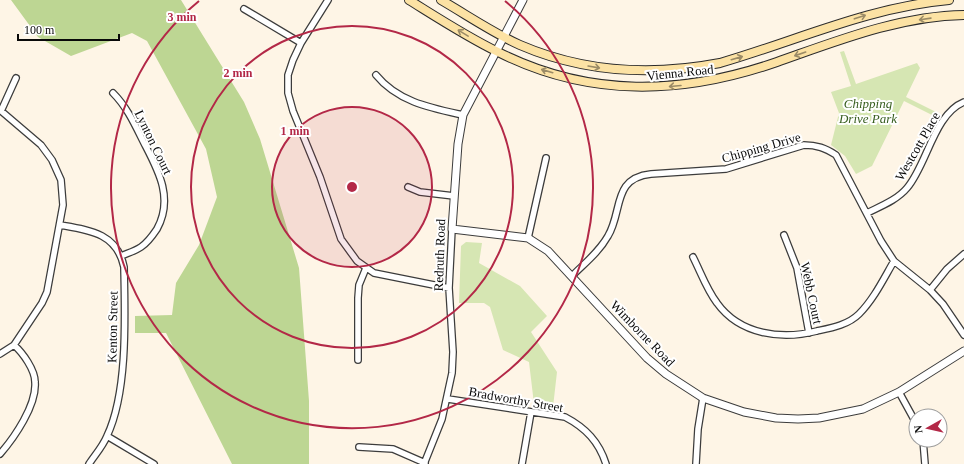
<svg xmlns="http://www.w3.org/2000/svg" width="964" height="464" font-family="'Times New Roman',serif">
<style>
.green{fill:#d6e6b3}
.forest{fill:#bdd693}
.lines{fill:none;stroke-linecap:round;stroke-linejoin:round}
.minor-casing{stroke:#3c3c3c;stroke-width:8}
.tertiary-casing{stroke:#3c3c3c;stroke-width:9}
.secondary-casing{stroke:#2b2b2b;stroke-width:10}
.minor{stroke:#fff;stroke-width:5.5}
.tertiary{stroke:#fff;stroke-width:7}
.secondary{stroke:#fce2a4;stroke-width:8}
.oneway{stroke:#9b8b66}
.ring{fill:none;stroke:#b32847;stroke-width:2}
.labels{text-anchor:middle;stroke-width:4;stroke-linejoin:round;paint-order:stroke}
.street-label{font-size:13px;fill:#090909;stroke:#fff}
.park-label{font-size:13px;font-style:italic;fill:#365d1e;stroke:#fff}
.centre{fill:#b32847;stroke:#fff;stroke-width:2}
.ring-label{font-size:12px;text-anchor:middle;font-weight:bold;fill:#b32847;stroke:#fff;stroke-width:4;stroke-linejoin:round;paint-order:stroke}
</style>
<rect width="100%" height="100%" fill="#fef5e6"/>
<path class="green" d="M844,51L856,84L917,63L920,68L906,97L938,113L936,117L904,101L872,166L856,174L845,156L831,145L839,113L831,92L851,86L840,52Z
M466,242L482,243L479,263L520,286L547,316L531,332L557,372L553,407L534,404L529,362L503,350L490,307L484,303H459L461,246Z"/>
<path class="forest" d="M11,0H181L244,102L260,139L299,268L309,401V464H232L166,333H135V316L172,315L176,283L199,245L217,197L206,149L147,41L132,33L71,56L38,37Z"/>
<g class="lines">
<defs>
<path id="minor" d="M328,0L301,43L293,60L288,75V93L293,111L320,177L341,239L357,261L374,273L449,288
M244,9L301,43
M376,75C398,102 431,108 463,115
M113,93C127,107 135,125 144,143C158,170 174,198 157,229C153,235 147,243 141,247C135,251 128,253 121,256
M0,110L41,145L52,160L61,180L63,205L47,292L42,303L14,345L0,354
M1,111L16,78
M408,187L420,192L454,196
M867,213C881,206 897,200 907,188C927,165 934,114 964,102
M60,225C89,230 117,233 124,267C125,316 128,392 107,436C103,446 95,455 89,464
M784,235L797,268L809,333
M528,238L546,158
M693,257C701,273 707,290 717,303C740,335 782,340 817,331C831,328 848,325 859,314C874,299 884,278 894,261
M573,275C585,263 599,252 608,236C623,211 612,178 651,174L726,169L804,145C817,145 825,148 836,155L881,241L894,261L930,290L943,304L964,335
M930,290L947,269L964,254
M358,360V298L359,285L366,268
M899,392L916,423
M448,399L565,417C586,428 599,442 606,464
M107,436L154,464
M923,440L925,464
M359,447L393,449L425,463
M0,454C14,438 37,405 35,382C35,370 23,353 14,345
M424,464L442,419L452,373L453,352L449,288L452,229
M522,464L531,412
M696,464L698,429L703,398"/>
<path id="tertiary" d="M523,0L463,115L458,144L452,229L528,238L548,251L647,358L666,374L703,398L744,412L776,418L798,419L819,418L863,409L899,392L964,351"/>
<path id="secondary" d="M409,0C438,18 467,37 498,52C589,98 682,95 777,62C837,41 899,16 964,15
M441,0C467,15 493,33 520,45C585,73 652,76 720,63C796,41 869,7 949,0"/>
</defs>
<use href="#minor" class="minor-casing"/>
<use href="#tertiary" class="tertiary-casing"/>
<use href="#secondary" class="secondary-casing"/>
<use href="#minor" class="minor"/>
<use href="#tertiary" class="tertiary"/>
<use href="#secondary" class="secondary"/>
</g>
<defs><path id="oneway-shaft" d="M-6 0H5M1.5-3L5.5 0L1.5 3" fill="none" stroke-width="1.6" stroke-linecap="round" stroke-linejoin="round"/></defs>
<g class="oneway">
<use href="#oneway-shaft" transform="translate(860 17) rotate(-18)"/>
<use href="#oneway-shaft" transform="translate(925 19) rotate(172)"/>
<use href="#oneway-shaft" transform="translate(463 33) rotate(-149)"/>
<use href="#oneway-shaft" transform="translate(800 54) rotate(161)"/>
<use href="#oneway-shaft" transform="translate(737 58) rotate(-16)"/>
<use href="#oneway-shaft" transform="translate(594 67) rotate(10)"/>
<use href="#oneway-shaft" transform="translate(547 71) rotate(-164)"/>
<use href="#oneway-shaft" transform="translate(675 86) rotate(175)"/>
</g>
<circle cx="352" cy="187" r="80" fill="#b32847" fill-opacity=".12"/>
<g class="ring">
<circle cx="352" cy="187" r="80"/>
<circle cx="352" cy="187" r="161"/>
<path d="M505 1A241 241 0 1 1 199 1"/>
</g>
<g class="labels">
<g class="street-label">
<text transform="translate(680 72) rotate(-6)" y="5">Vienna Road</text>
<text transform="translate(154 142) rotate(64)" y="5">Lynton Court</text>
<text transform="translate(917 146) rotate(-60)" y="5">Westcott Place</text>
<text transform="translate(761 147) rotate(-16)" y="5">Chipping Drive</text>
<text transform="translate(439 255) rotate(-88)" y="5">Redruth Road</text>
<text transform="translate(812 293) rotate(78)" y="5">Webb Court</text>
<text transform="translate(112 327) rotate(-89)" y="5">Kenton Street</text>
<text transform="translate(643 333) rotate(46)" y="5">Wimborne Road</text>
<text transform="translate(516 399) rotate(10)" y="5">Bradworthy Street</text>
</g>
<g class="park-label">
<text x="868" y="108">Chipping<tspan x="868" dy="15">Drive Park</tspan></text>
</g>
</g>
<circle cx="352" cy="187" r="6" class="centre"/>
<g class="ring-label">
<text x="182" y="21">3 min</text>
<text x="238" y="77">2 min</text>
<text x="295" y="135">1 min</text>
</g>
<g transform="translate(928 428) rotate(262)"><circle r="19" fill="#ffffff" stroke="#9d9d9d"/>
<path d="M0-3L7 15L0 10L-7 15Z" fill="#b32847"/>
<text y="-6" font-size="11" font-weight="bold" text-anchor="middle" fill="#090909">N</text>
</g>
<path d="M18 34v6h101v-6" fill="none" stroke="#090909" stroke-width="2"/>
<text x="24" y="34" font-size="12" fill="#090909" stroke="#ffffff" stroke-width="3" paint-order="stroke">100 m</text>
</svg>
